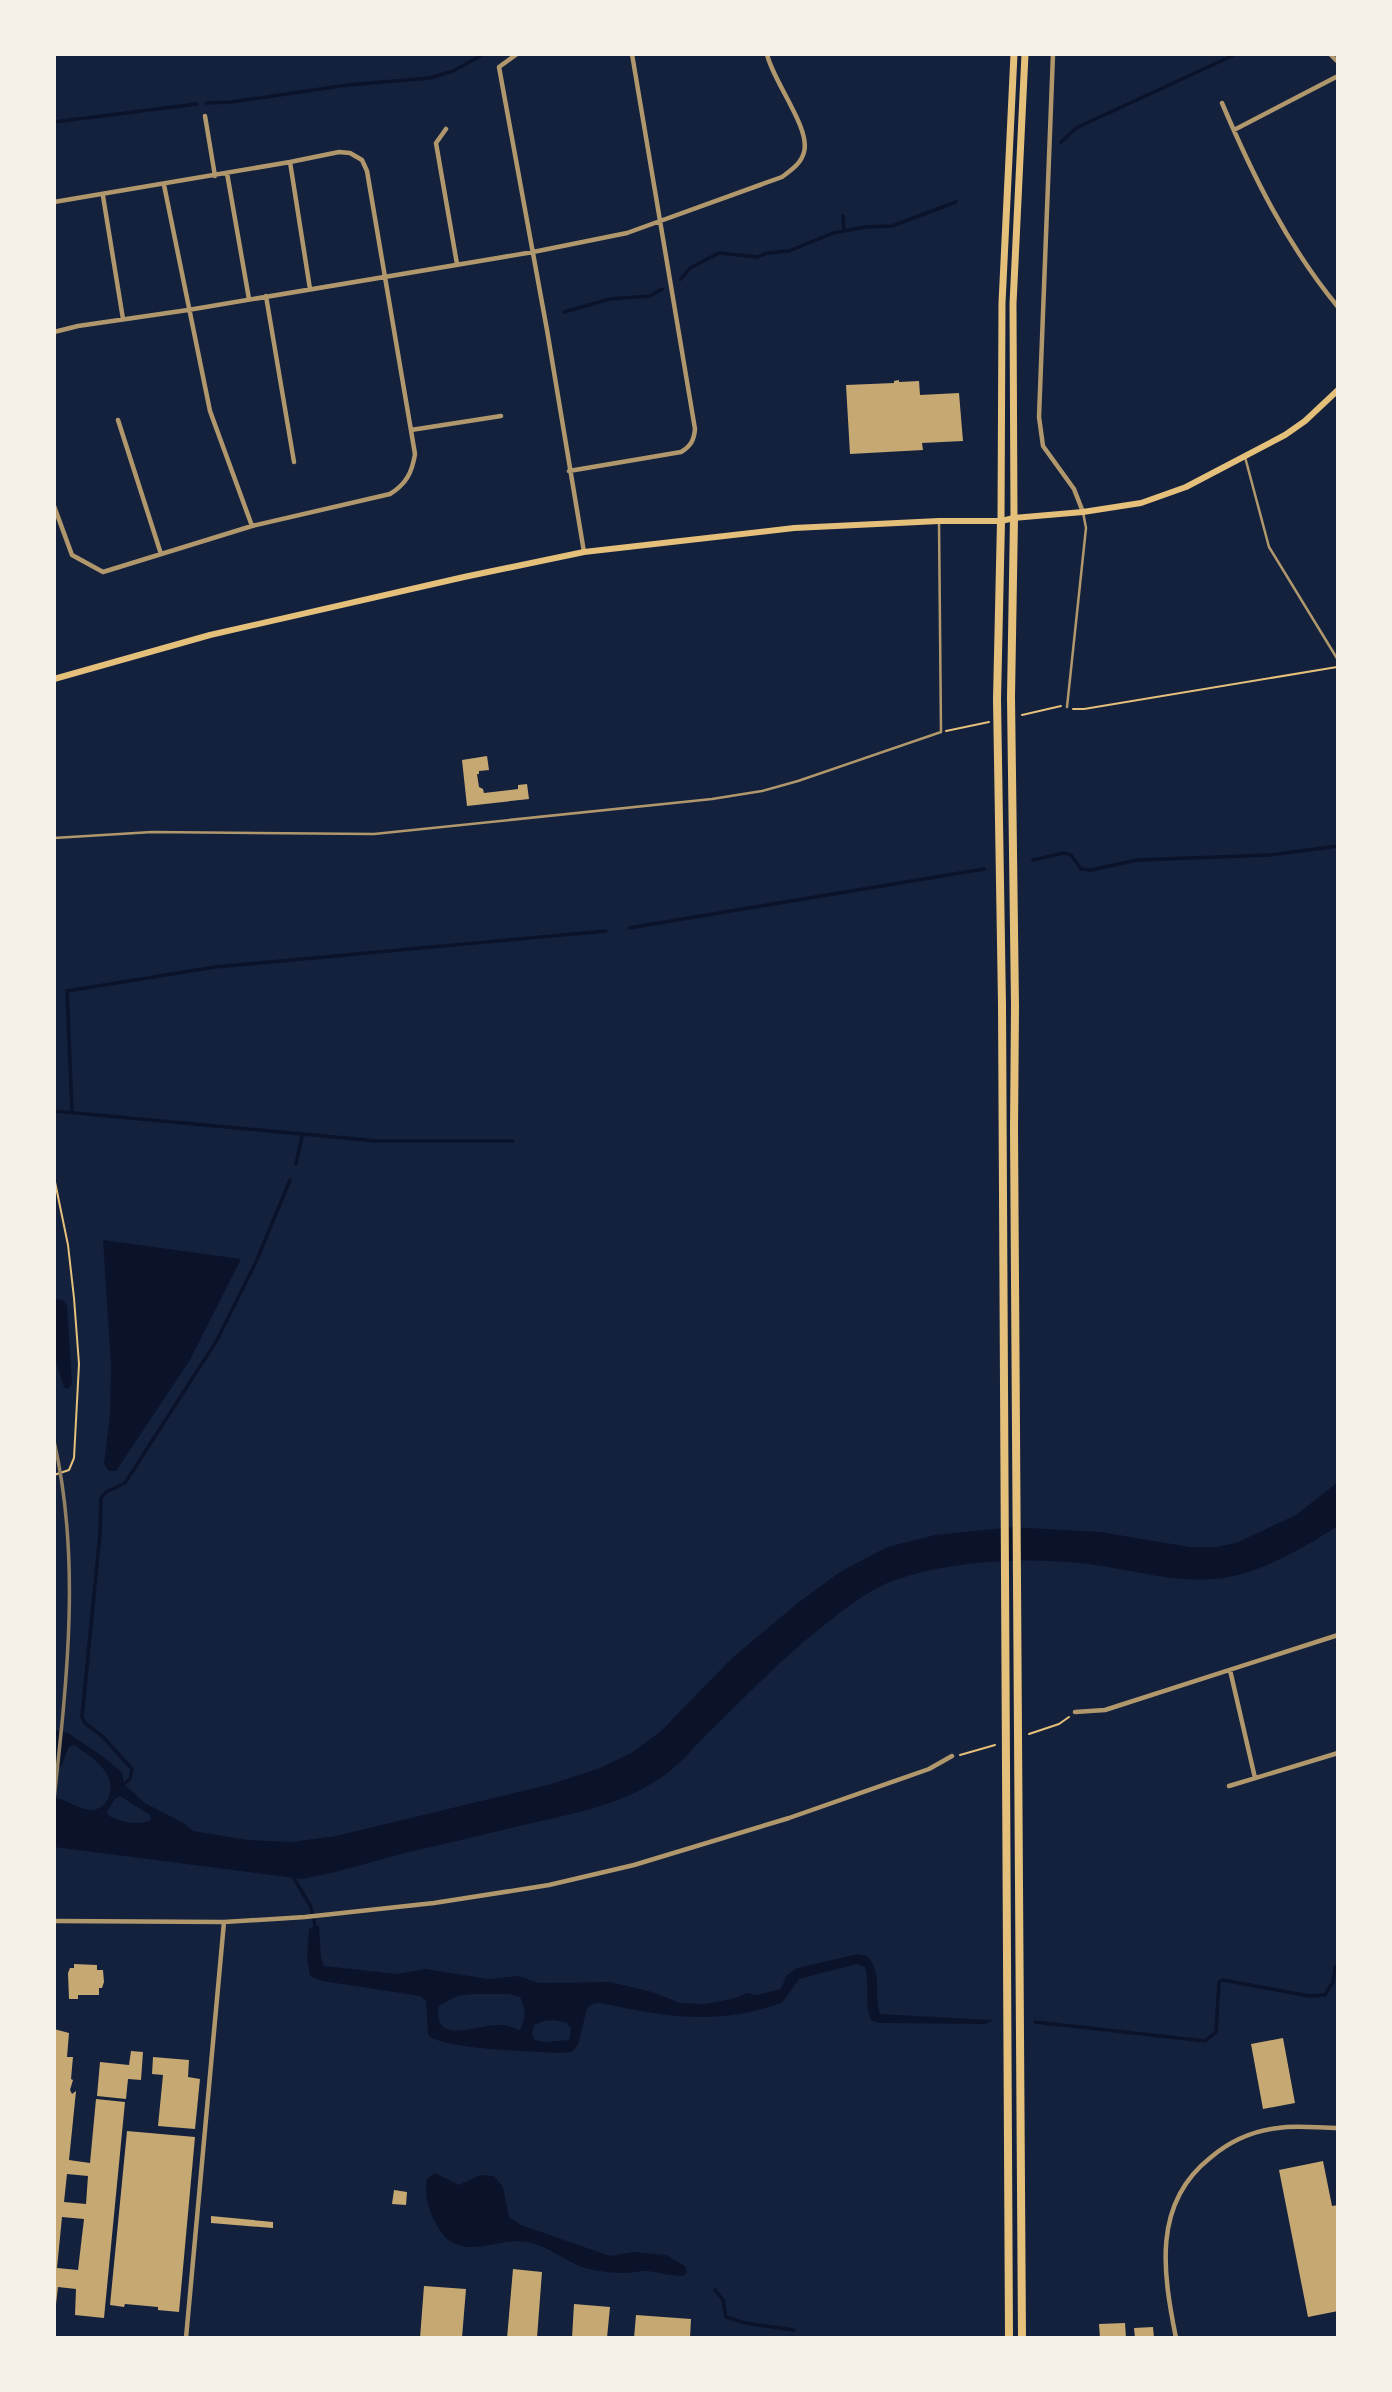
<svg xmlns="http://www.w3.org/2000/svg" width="1392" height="2392" font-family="'Fira Sans Condensed',sans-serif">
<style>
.water{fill:#0b132b;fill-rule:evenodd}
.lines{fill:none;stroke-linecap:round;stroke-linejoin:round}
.stream{stroke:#0b132b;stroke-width:3.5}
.building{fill:#c6a872;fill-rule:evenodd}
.path{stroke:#e5c07b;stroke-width:2}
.service{stroke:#b1986c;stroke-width:2.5}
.minor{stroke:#b1986c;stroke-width:4.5}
.secondary{stroke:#e5c07b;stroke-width:6}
.primary{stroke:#e5c07b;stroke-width:7}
.trunk{stroke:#e5c07b;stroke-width:8}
.rail{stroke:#918062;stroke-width:3.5}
</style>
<rect width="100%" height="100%" fill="#14213d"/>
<path class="water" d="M103,1240L241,1259L190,1360L116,1471H109L104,1464L110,1415L111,1365Z
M54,1299L63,1300L67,1306L72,1384L68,1389L64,1387L54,1356Z
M1338,1482V1526C1304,1547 1269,1569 1229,1577C1182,1586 1135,1570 1088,1564C1027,1557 952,1560 895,1580C873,1588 854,1602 836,1616C788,1652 748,1694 705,1736C696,1745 687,1756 677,1765C636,1802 577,1813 524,1825C489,1833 454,1842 418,1850C378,1859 343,1872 302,1879L54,1847V1798C67,1799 79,1810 92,1810C97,1810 103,1806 106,1802C122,1776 92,1757 74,1745L69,1747L61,1767L54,1769V1730L68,1733L102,1756L122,1772L124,1784L145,1803L185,1824L193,1831L248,1840L291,1842L336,1836L551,1784L600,1768L633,1752L661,1731L732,1658L799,1602L840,1572L887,1547L935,1535L1013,1527L1101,1532L1190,1547H1216L1236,1543L1296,1515ZM120,1796L150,1815L151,1820C136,1826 123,1822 109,1816L107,1812L115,1799Z
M315,1926H319L321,1958L324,1966L397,1974L426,1969L488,1979L519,1976L539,1983L610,1982L652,1992L680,2003L705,2004L732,1999L747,1993L757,1995L781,1989L786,1976L797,1968L858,1954L867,1956C884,1976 873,1993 880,2014L993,2020L986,2024L879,2023L871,2020C864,2004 870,1984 865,1967L857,1964L799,1979L782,2003C714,2026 668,2017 600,2003L592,2004L587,2008L578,2045L572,2052L560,2053C534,2051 444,2050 428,2035L426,2001L420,1996L322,1981L310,1976L307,1957L309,1929ZM472,1994H509L520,1997C526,2010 526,2018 520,2030C513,2028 507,2024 498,2025C477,2025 432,2046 439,2006L457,1996ZM554,2020L567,2023L571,2029L569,2040L546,2042L535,2040L532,2034L534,2025L544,2021Z
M435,2173L459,2185L480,2175L494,2176L503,2187L509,2217L521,2225L610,2256L634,2252L666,2255L685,2266L687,2273L683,2276C670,2276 658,2272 646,2271C639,2271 632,2273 625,2273C611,2273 595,2271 582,2267C564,2260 547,2246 528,2242C493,2236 456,2268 434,2220C428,2208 424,2193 427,2179Z"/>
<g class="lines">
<path class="stream" d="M206,103L231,102L348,85L430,78L453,71L484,54
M54,122L197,104
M1061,142L1076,128L1236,54
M843,216L844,231
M681,279L690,268L719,253L757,257L767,253L789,251L833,233L865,227L892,226L956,202
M564,312L610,299L650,296L662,289
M1033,860L1064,853L1071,855L1081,869L1091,870L1137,860L1270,855L1338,846
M629,928L984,869
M54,1111L377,1141H513
M72,1111L67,991L215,967L606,931
M296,1164L302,1136
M124,1784L130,1779L132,1769L102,1736L85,1723L82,1717L100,1534L101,1498L106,1492L125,1483L217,1340L256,1262L290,1180
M292,1875L311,1907L315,1926
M1035,2022L1205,2041L1216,2032L1219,1982L1223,1980L1309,1996L1325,1995L1333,1982L1335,1968L1338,1964
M715,2290L723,2300L726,2317L745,2323L794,2330"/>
</g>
<path class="building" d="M899,380V382L919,381L920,395L959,393L963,441L922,443L923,450L850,454L846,385L894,383V381Z
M487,756L489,770L479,771V774H477L479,787L483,789L484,793L518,789V785L527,784L529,799L467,806L462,760Z
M74,1964L97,1965V1970H103L104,1982L102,1988H99V1995H78V1999H69L68,1973L70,1968H74Z
M54,2029L69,2033L67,2057H73L71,2079L73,2080L70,2090L72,2094L76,2091L69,2160L90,2163L96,2099L125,2102L104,2318L75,2315L76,2289L58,2287L56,2304H54ZM67,2174L88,2176L86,2204L64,2202ZM62,2217L84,2219L78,2270L57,2268Z
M1283,2038L1295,2103L1263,2109L1251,2044Z
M131,2051L143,2052L141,2080L128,2079L126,2099L97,2096L100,2062L129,2065Z
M153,2057L189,2060L188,2077L200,2079L195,2129L158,2126L163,2075L152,2074Z
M127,2131L195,2137L179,2312L158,2310V2307L125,2304L124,2307L110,2305Z
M1323,2161L1332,2206L1338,2205V2311L1308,2317L1279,2170Z
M394,2190L407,2192L406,2205L392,2204Z
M211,2216L273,2222V2228L211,2223Z
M513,2269L542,2272L537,2338H507Z
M424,2286L466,2289L462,2338H420Z
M574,2304L610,2307L607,2338H572Z
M636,2315L691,2319L690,2338H634Z
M1125,2323L1126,2338H1100L1099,2324Z
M1153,2327L1154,2338H1135L1134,2328Z"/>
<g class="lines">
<path class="path" d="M1073,709H1084L1337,667
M1022,715L1061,706
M946,731L989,722
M54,1177L68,1245L74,1298L79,1364L74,1458L69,1470L54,1475
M1029,1734L1059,1724L1069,1717
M960,1755L995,1745"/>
<path class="service" d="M1245,457L1269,547L1338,660
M1067,707L1086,528L1083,512
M54,838L152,832L374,834L712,799L762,791L798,781L941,732L939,521"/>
<path class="minor" d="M517,54L499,67L547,330L584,552
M1053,54L1039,417L1043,446L1074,489L1083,512
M1330,54L1338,62
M1222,103C1253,176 1287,245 1338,307
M205,116L215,176
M446,129L436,143L457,264
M1234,130L1338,76
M290,162L310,289
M227,173L249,299
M164,185L210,411L252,526
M103,196L123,319
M54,202L290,162L339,152L350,153L362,160L367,171L415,454C412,473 406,484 390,494L252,526L103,572L72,555L54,506
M266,296L294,462
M54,332L78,326L188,310L533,252L627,233L782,177C791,170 801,164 804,152C811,128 772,80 767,54
M118,420L161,554
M411,430L501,416
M569,471L681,452C691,446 694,440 695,429L632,54
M1230,1670L1255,1778
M1075,1712L1105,1710L1338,1635
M1229,1786L1338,1753
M54,1921L224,1922L305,1917L434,1903L549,1885L634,1865L789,1818L929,1769L952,1756
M186,2338L224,1922
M1176,2338C1163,2273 1152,2204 1210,2158C1230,2141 1252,2131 1278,2128C1297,2125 1318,2128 1338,2128"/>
<path class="secondary" d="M54,679L210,635L464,577L584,552L794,528L939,521H1001L1014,518L1083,512L1141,503L1186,487L1285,435L1305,421L1338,390"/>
<path class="primary" d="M1014,518L1013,304L1025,54
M1001,521L1002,303L1014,54"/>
<path class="trunk" d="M1014,518L1011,697L1015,1006L1014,1129L1022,2338
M1001,521L997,699L1002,1004L1009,2338"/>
<path class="rail" d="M54,1441C81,1558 67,1681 54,1799"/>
</g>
<rect width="1392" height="2392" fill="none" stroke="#f6f1e7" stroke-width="112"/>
</svg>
